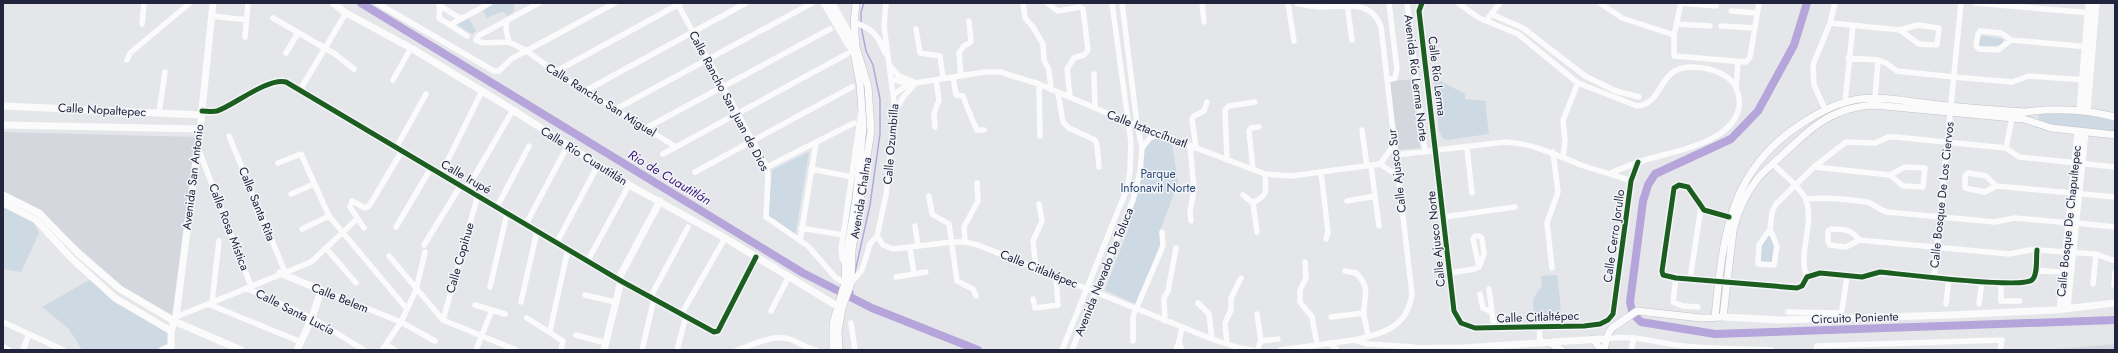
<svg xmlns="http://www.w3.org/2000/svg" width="2118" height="353" font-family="Jost,sans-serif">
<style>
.built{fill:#d4d7dd}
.green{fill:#cdd9e3}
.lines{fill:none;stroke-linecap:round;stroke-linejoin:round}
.stream{stroke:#b5a5da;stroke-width:1.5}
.river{stroke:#b5a5da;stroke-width:8}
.secondary-casing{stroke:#c0c2ca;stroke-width:8}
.minor{stroke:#fbfbfc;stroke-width:5.5}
.tertiary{stroke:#fbfbfc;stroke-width:7}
.secondary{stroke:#fbfbfc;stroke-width:7}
.cycleway-casing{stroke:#f3f5f9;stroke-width:8}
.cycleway{stroke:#1b5e20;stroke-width:5}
.labels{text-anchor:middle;stroke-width:3;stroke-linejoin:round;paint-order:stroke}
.street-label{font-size:12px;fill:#22243e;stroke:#f3f5f9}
.park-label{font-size:12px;fill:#2b4b76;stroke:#f3f5f9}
.water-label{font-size:13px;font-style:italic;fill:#3c1a7b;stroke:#f3f5f9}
</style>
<rect width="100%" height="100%" fill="#e5e6ea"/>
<path class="built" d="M1411,79L1420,148L1396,150L1389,82Z
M3,132L196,137L172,315L120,285L57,228L3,192Z
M2115,344V350H2044L2083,347Z"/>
<path class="green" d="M492,3H515L513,12L507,16L503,11L487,18L483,11Z
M469,18L476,31L472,34L456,24Z
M1978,35L2003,39V45L1977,47Z
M1433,77L1465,94V99L1485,101L1489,134L1446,140L1442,137L1439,131Z
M2045,108L2115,120V134L2041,124L2038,115L2039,111Z
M1155,137L1172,144L1178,183L1159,233L1163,236L1138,305L1105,290L1130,225L1125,222L1140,170V146Z
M809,152L795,237L768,218L772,170Z
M3,206L33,221L39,233L21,272L3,269Z
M1769,235L1774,243L1772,264L1758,263L1760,245Z
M1557,275L1562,319L1534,322L1533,299L1542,286L1541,276Z
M91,279L113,301L169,333L170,345L159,350H82L69,329L42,307Z"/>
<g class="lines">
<path class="stream" d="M861,23V12L864,3
M855,272L870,205L880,134V99L873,65L866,51L861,26
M852,298L853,291"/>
<path class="river" d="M361,3L803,273L872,308L978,350
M1632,311L1630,302L1643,201L1648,185L1655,174L1731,139L1758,111L1794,45L1807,3
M1635,316L1641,322L1715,334L2115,320"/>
<defs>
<path id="secondary" d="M1715,317C1723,238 1728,171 1801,124C1819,112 1838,102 1859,99C1883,96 1908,102 1931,104C1963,108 1994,110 2025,112C2055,108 2085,109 2115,117
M1593,339L1601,350
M1548,342L1562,350
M833,350V323L845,283L846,257L856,199L863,126L860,84L854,52
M839,350L838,332L842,308L851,283L852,250L871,131L868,86L856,47L854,23L856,3
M1604,350L1608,334L1612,328L1637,311L1701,318L1723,317L1733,231C1737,213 1746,193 1758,178C1764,171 1773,164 1780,157C1798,141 1815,122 1838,113C1849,108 1861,106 1874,105L2024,119L2051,128L2115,135"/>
</defs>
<use href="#secondary" class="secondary-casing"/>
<path class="minor" d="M377,3L494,71H499L511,59L615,3
M440,3L439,18L467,36
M539,3L478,36L476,40L483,43L509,42L527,51L555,72L676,147
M677,3L767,167L768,177L766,217L808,246L836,278L845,283
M1023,3L1025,18L1033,27L1043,44L1044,60L1049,70L1051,90
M1047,3L1058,11L1080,7L1083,9L1088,50L1084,55L1074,58L1067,69L1070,97
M1202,3L1204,22
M1288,3L1294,41
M1297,3C1305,5 1313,7 1321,7C1346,6 1372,0 1381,27L1412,294C1407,328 1384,333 1354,340
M1407,3L1425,152
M1422,3L1419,11L1454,311L1461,323L1475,328L1584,326L1600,324L1608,320L1613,314L1631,181L1638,162
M1458,3L1479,18L1518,34L1578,83L1637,106C1664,104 1657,68 1690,67C1705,67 1724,71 1734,84C1738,90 1740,100 1739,107C1733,143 1674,151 1645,160C1633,164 1622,168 1611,173
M1600,3L1622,18L1674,35
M1681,3L1674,35V56L1746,62L1750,57L1759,3
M1681,3L1716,6
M1975,3L2091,13
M1347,4L1352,40
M439,5L461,19
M1731,11L1756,13
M1491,14L1523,28L1585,76L1616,91L1639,97
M212,16L247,20
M1489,17L1500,3
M273,18L335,54L354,69
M507,20L506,29L509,42
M854,23C872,27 879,37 885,53
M1830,23L1900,30L1918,25L1939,28L1937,45L1919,44L1900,30
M142,24L144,3
M1676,24L1710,26
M450,25L490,3
M1721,26L1754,28
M916,29L920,53L940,56L943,78
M245,37L248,3
M2011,40L1998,50L1979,49L1976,46L1978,34L1980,31L2001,33L2011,40L2089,47
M286,53L298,33
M1848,58L1878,60L1886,63L1897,71L1954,77L2012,82L2029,76L2087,80
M127,60L130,53L190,3
M891,67L899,76L916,83L904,96L896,109
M555,72L681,3
M1094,74L1095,108
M961,76L959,53L964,46L971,42L969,21
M953,77L956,95L963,96C967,108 972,119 977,130H984
M892,79L909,84
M393,80L411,48
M1387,80L1395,78L1397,69L1389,3
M1039,84L1040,136
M1736,88L1738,62
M300,90L346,13
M585,91L746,3
M1058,93L1063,122L1069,128L1095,140L1097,145L1099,167
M894,94L909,84L985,72H1000L1039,84L1128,122L1265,174L1291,176L1380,164L1398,176
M1875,98L1878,60
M1845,102L1853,25
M616,109L812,3
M1825,109L1814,85L1813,65L1830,23L1835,3
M202,111C206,111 213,112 217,111C233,106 268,77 286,82L621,281L714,332L718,331L756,257
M159,113L165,72
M935,127L934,113L939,100L936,80
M646,128L830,29
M1362,130L1367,166
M229,136L285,272
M1190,145L1194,190L1190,211L1191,221
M198,148L251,286
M396,148L426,94
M1142,148L1150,138L1162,134
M1196,148L1192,119L1194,116L1204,111L1207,102
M1467,148L1472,193
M2006,148L2012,118
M663,154L847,54
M1395,155L1505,142C1535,144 1554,154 1581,165C1598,171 1615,175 1631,181
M1563,157L1565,141L1563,120L1578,83
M1227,160L1225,110L1229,106L1255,102
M278,163L301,154L329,216L407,309
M1380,164L1394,145
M1773,164C1782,173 1802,189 1806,200C1815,224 1797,254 1807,277
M1371,166L1379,226
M767,167L854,123
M1814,167L1890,175
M1905,167L1925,168L1923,187L1903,186L1890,175Z
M811,169L852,177
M1253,170L1249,131L1251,128L1259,127
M695,172L852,87
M1321,172L1328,232L1326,239
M441,174L482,91
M1996,186L1986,176L1968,173L1965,176V188L1985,192L1996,186L2115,197
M467,189L513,110
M291,194L314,184
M1243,195L1253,203
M929,196L932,214L949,224L957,281L973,289L976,296
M1806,199C1825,197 1848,199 1867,202C1874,204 1879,210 1887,212L1995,222L2015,218L2070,223
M1347,201L1375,196
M497,207L529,146
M1444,217L1515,207
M1729,217L1704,210L1688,187L1679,185L1674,188L1662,271L1663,275L1676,278L1797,288L1802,286L1807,277L1820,273L1862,277L1880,272C1901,274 2021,289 2032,280C2038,275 2036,258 2037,250
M2076,223L2115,227
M526,224L567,147
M915,226L918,246
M396,227L431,168
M364,228L350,207L352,201L365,208L369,206L402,151
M801,228L843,235
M302,229L329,216
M1770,229L1777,246L1774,265L1758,264L1759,245L1770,229L1772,212L1776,204L1814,167L1846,142L1875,143L1888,137H1895L2006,148L2019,157L2115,167
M1257,232L1253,203C1269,194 1266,191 1265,174
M877,236L883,245L893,249L952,242H965L978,245L1212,339L1239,348L1252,350
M1859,240C1851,229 1844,229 1831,229L1828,231V242L1830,245L1846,247L1859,240L2009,254L2029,250H2037L2096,254L2115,261
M800,241L816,143
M557,242L598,165
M965,242L964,227L978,201L977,183
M424,245L461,185
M326,248L356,283
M910,248L914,274
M389,256L443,320L516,350
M588,260L629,185
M1305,262L1306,278L1300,290V302L1312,317L1317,344
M846,265L842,258L841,250L861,113
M1552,268L1547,223L1558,192L1553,152
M1036,269L1033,241L1042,221L1039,204
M2035,270L2058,272
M1345,271L1356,273C1372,289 1363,296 1364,315C1365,322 1367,329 1368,337
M1450,273L1474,269L1479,267L1484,254L1482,238L1479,236H1475L1473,239L1479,267
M896,277L926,272
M1934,277L1961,3
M1676,278L1673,302L1683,306L1698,307
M1690,279L1701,207
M851,283L862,270L870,244L877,236L886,195L895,110L884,26L886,3
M2001,283V301H2020
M2093,284L2096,254
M2114,285L2115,272
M490,287L507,214
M246,288L312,318L364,350
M1489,289L1494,328
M321,290L401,322L435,341
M1480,294L1483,308L1492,312
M585,295L615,302
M651,296L688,227
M1033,299L1035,308L1058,305L1056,276
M212,302L219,241
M521,302L537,231
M1198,303L1209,314L1212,339
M208,304L301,342
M1946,304L1949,278
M1979,304L1982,281
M475,305L505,314
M771,311L788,278
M1788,312L1840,313L1842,310L1847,276
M682,313L725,238
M176,317L311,262L357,219
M1331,317L1364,313
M527,318L563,341L561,350
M443,320L478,195
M1165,321L1164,298L1168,291L1176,248
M3,322L63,350
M851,323L855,350
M1182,327L1179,342L1182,350
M1539,327L1540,341
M550,331L568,249
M576,335L606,343
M1607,339C1632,334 1657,343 1683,346C1713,349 1743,349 1772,350
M1133,341V316L1163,246L1162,232
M1261,341L1278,339
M1330,343L1337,350
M1227,344L1225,323L1231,310V298L1241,278
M386,345L395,350
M3,347L9,350
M23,350L29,334
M161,350L172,345
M382,350L401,322L416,290L425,252
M476,350L492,310
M642,350L654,299
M677,350L686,316
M737,350C753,345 773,334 789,339C799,342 806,348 816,350
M1062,350L1128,186L1130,170L1131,142L1112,3
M1072,350L1133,200L1140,172L1142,148L1137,124L1122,3
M1176,350L1179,342
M1257,350L1261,341L1257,314
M1280,350L1354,340L1368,344L1414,347
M1631,350L1634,338
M1816,350L1817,346L2002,340L2000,350"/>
<path class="tertiary" d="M333,3L346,13L411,48L513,110L629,185L725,238L837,306
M824,3L853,52
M832,3L855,45
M3,106L201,115
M2080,110L2089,3
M2087,111L2096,3
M3,125L200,129
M3,195L39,213L78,253L120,289L174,321L241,350
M3,203L36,220L72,259L115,298L171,331
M280,273L321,290L312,318L297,350
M619,278L660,201
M2067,308L2085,133
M2060,309L2078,132
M1723,317L1780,320L1951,315L2055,310L2115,303
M171,350V331L176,317L200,129L213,3
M604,350L621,281
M1402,350C1422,347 1443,349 1463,348C1511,345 1559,341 1607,339"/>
<use href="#secondary" class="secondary"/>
<defs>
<path id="cycleway" d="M1422,3L1419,11L1454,311L1461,323L1475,328L1584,326L1600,324L1608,320L1613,314L1631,181L1638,162
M202,111C206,111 213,112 217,111C233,106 268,77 286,82L621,281L714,332L718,331L756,257
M1729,217L1704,210L1688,187L1679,185L1674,188L1662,271L1663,275L1676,278L1797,288L1802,286L1807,277L1820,273L1862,277L1880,272C1901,274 2021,289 2032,280C2038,275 2036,258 2037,250"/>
</defs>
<use href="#cycleway" class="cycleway-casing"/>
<use href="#cycleway" class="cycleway"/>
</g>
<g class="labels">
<g class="street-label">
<text transform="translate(1437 76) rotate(83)" y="4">Calle Río Lerma</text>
<text transform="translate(1416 78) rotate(83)" y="4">Avenida Río Lerma Norte</text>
<text transform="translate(601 100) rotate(32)" y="4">Calle Rancho San Miguel</text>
<text transform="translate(729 101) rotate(62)" y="4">Calle Rancho San Juan de Dios</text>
<text transform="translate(102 110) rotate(3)" y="4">Calle Nopaltepec</text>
<text transform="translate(1147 129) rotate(21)" y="4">Calle Iztaccíhuatl</text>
<text transform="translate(891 144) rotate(-85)" y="4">Calle Ozumbilla</text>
<text transform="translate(584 156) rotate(32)" y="4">Calle Río Cuautitlán</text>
<text transform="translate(1397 171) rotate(-97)" y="4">Calle Ajusco Sur</text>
<text transform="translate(193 177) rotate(-83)" y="4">Avenida San Antonio</text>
<text transform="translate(466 177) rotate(30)" y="4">Calle Irupé</text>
<text transform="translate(1942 195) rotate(-84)" y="4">Calle Bosque De Los Ciervos</text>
<text transform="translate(861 198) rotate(-81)" y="4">Avenida Chalma</text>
<text transform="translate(257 204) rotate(68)" y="4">Calle Santa Rita</text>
<text transform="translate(2069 221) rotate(-84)" y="4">Calle Bosque De Chapultepec</text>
<text transform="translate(229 227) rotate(69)" y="4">Calle Rosa Mística</text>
<text transform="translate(1614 236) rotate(-82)" y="4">Calle Cerro Jorullo</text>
<text transform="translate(1436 239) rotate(-96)" y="4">Calle Ajusco Norte</text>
<text transform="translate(460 258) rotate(-74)" y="4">Calle Copihue</text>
<text transform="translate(1039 269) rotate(22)" y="4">Calle Citlaltépec</text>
<text transform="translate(1104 272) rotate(-68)" y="4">Avenida Nevado De Toluca</text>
<text transform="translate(340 298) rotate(22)" y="4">Calle Belem</text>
<text transform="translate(295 312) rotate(27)" y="4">Calle Santa Lucía</text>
<text transform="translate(1538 317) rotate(-2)" y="4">Calle Citlaltépec</text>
<text transform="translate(1855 318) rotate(-2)" y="4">Circuito Poniente</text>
</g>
<g class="park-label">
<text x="1158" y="178">Parque<tspan x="1158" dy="14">Infonavit Norte</tspan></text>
</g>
<g class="water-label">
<text transform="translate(670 177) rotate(31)" y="5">Rio de Cuautitlán</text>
</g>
</g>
<rect width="2118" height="353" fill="none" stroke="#22243e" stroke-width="8"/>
</svg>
